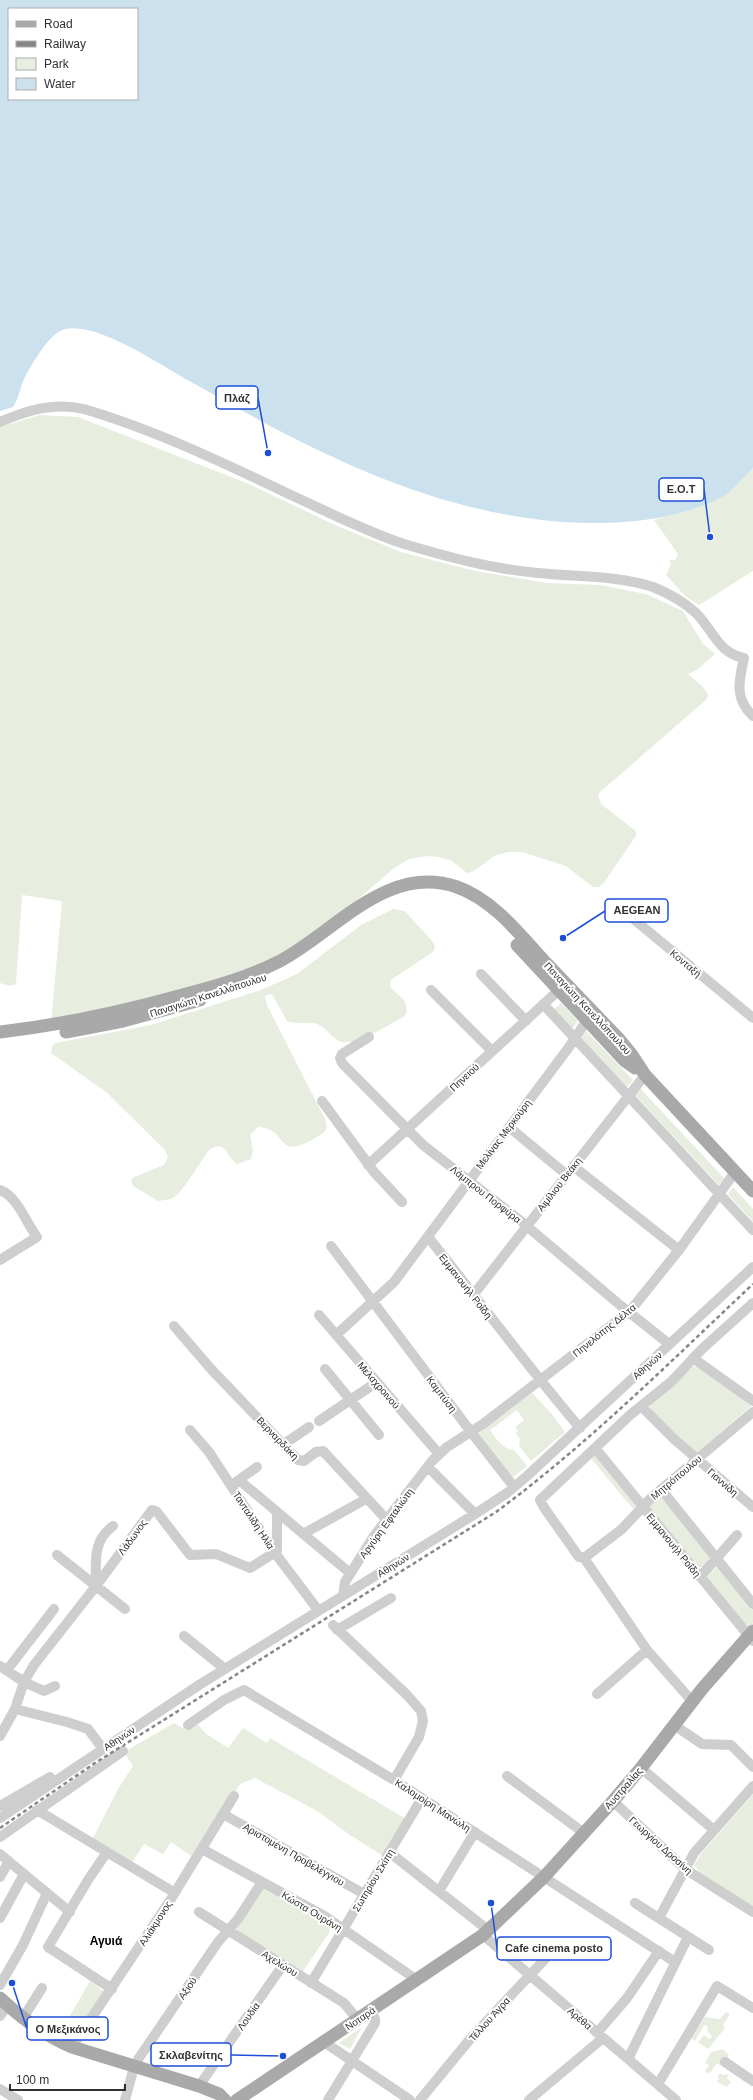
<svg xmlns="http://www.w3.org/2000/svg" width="753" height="2100" font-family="Arial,sans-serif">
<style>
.green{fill:#e7eedf}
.water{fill:#cbe1ee;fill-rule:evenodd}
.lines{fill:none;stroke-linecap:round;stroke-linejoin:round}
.minor{stroke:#cecece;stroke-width:10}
.major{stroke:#a9a9a9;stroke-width:13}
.rail{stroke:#868686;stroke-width:2.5;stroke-dasharray:4 3;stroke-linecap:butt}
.labels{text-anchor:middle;stroke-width:4;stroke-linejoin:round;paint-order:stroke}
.street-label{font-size:10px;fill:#313131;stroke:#fff}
.quarter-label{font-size:12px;font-weight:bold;fill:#000;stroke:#fff}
.leader{fill:none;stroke:#1d4ed8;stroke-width:1.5}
.callout-dot{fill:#1d4ed8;stroke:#fff;stroke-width:1.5}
.callout{fill:#fff;stroke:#1d4ed8;stroke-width:1.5}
.callout-label{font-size:11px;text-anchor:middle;font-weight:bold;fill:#313131}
</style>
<rect width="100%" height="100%" fill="#fff"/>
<path class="green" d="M39,415L78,417L249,484L337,526L401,552L475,571L547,583L600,585L646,594L683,611L703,644L715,654L697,670L688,674L702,686L708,694L707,699L598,794L601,804L636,831V836L603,884L598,887H593L566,866L522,852H508L494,856L474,871L467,873L452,861L439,857L428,856L409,859L394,868L348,908L300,943L258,966L204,983L51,1023L62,901L22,895L16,984L10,986L0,983V427Z
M753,468V571L699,605L685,596L666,575L671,564L669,560H675L678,554L654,520L722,497L730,492Z
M393,909L405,911L433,942L435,947L433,952L391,980L390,987L405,1001L407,1012L404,1017C389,1024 354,1048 339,1041C331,1037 326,1027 317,1024C307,1021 297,1025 287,1021L273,996L271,994L265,996L267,1005L325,1119C328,1127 327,1131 320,1135C274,1165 290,1128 258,1127L250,1135L253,1150L251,1159L237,1164C225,1155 226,1139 209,1150L186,1184L178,1194L171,1199L158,1201L133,1186L131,1181L134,1177L164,1165L168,1157L165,1150L106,1092L51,1053L52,1046L55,1043L151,1025L261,990L297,974L361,925Z
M561,1003L578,1021L572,1029L554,1009Z
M586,1031L633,1080L627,1087L581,1039Z
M639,1087L724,1178L719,1185L634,1094Z
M733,1187L753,1209V1222L728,1194Z
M694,1366L702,1369L751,1406L697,1453L650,1410V1404Z
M532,1393L552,1414L565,1432L531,1461L519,1446L520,1439L516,1433L518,1431L515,1427L524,1420L517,1410L490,1430C496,1439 503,1449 514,1450L527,1466L512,1478L477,1435Z
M594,1454L636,1506L633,1509L590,1457Z
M661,1494L712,1559L703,1567H699L648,1506Z
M718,1566L753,1609V1623L749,1629L707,1577Z
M174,1723L186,1730L198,1724L205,1733L228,1748L243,1728L267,1743L270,1738L406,1819L383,1856L350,1835L317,1811L255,1778L240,1784L194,1858L171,1842L163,1854L144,1844L131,1864L92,1840L118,1789L133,1766L124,1752Z
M753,1794V1906L702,1875L694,1865L701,1854Z
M264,1886L322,1920L330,1927L329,1933L303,1971L236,1930Z
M90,1981L105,1992L75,2034L70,2036L61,2031Z
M726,2012L730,2014L723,2025L725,2028L708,2049L698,2042L704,2035L710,2039L712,2036L707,2031L708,2027L704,2025L695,2041L691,2038L705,2017L720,2019Z
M362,2027L350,2049L339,2043Z
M723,2049L729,2055L722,2066L717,2063L709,2074L705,2071L709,2065L705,2063L711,2052Z
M720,2073L723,2075L729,2074L727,2078L731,2082L727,2087L717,2082L719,2079L718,2075Z"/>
<path class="water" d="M0,0H753V468L730,492L722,497C680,518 632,524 585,523C442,519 315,453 193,383C163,367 100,322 65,329C50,332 32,364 25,377C20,387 19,398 13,407L0,411ZM9,9H137V99H9Z"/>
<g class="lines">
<path class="minor" d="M0,422C28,410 54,402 84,409C155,430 224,463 291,495C328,512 365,531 404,544C448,557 492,569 538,573C576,577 616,575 653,587C668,593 684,602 696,613C713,630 718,653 744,658C739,680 734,699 753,716
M619,907L753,1018
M481,974L526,1021
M431,990L492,1051
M543,1004L753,1230
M369,1037L342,1054L340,1058L342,1063L423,1145L522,1222L620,1305L669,1344
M322,1101L374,1172L402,1202
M509,1127L567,1175
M368,1165L559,990
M573,1166L679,1250
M0,1190C18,1197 26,1223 37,1237L0,1260
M428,1237C479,1300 527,1366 580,1428
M331,1246L471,1432L514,1487
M474,1294L645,1075
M319,1315L439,1454
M174,1326L211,1369L298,1460L304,1461L316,1452L323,1451L387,1520
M336,1335L394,1282L569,1047L587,1020
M693,1358L753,1401
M325,1369L379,1435
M641,1406L674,1439L753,1507
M319,1421L377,1382
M190,1430L209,1452L275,1553L318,1610
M284,1444L309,1427
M595,1448L753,1641
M428,1467L475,1514
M239,1480L350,1573
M233,1484L257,1467
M661,1489L753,1604
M303,1534L366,1499
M57,1555L125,1609
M584,1558L622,1529L652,1497L753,1412
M700,1577L737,1535
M96,1586C96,1563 92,1541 113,1526
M343,1596L345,1582L374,1536L432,1461L447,1447L483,1424L630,1311L679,1250L735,1172
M333,1625L407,1695L421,1711L423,1721L419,1737L394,1780
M337,1630L391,1598
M184,1636L225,1669
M647,1650L584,1558L579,1557L545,1509L540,1500L630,1415L671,1382L702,1349L753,1303
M0,1666L24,1682L44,1691L55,1686
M7,1670L54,1609
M597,1694L647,1650L692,1701
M15,1709L67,1722L88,1729L103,1749
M188,1725L224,1700L244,1690L394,1780L675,1962
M674,1725L702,1744L731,1745L753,1767
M0,1736L15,1709L24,1682L34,1665L96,1586L152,1510L157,1512L190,1555L216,1554L250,1568L277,1551V1512
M641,1768L714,1830
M507,1776L584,1833
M613,1801L685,1869L753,1912
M0,1806L50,1777
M37,1810L175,1893
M223,1814L364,1894
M0,1818L199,1685L475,1514L507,1493L527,1476L753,1267
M0,1837L123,1751
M202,1849L326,1917L417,1980
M107,1852L88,1880L48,1947L112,1989
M389,1852L488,1930
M0,1854L70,1912
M0,1877L9,1861
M439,1891L475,1832
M635,1903L709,1950
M199,1912L344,2003L358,2020
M0,1918L24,1874
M659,1918L694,1853L753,1786
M483,1935L676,2100
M311,1983L422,1798
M0,1985L23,1945L47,1893
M0,2016L8,2005
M23,2018L42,1988
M597,2033L627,1998L659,1951
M324,2042L410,2100
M72,2047L171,1899L234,1796
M628,2059L688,1937
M725,2062L753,2081
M658,2084L717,1986L753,2008
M199,2086L283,1965
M0,2089L18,2100
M125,2100L134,2067L139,2058L218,1942L238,1919L262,1882
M328,2100L375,2023V2019L370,2011
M420,2100L471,2038L561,1942
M529,2100L603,2038"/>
<path class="major" d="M517,945L625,1061L635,1068
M0,1032C60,1025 117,1013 175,997C210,988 247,978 280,961C335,932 387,863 457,887C494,900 521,936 546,963C570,988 594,1013 618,1038L632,1055L645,1075L753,1191
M66,1032L123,1021L200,1000
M0,1998C22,2019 44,2035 72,2047L199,2086L219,2094L225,2100
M237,2100L483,1935L544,1877L613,1801L641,1768L702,1689L753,1631"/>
<path class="rail" d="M0,1828L95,1763L496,1512C588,1444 670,1362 753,1284"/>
</g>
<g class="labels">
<g class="street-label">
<text transform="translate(686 963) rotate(40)" y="4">Κονταξή</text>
<text transform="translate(208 995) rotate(-18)" y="4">Παναγιώτη Κανελλόπουλου</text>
<text transform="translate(588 1008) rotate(47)" y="4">Παναγιώτη Κανελλόπουλου</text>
<text transform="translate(464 1077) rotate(-43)" y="4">Πηνειού</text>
<text transform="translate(503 1134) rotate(-53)" y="4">Μελίνας Μερκούρη</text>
<text transform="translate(559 1184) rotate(-52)" y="4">Αιμίλιου Βεάκη</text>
<text transform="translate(486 1194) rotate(38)" y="4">Λάμπρου Πορφύρα</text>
<text transform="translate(466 1286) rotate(52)" y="4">Εμμανουήλ Ροΐδη</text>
<text transform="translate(604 1330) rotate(-39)" y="4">Πηνελόπης Δέλτα</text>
<text transform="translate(647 1365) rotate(-42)" y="4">Αθηνών</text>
<text transform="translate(379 1385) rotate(49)" y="4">Μελαχροινού</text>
<text transform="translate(442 1394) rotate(53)" y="4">Καμπύση</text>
<text transform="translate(278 1438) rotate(46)" y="4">Βερναρδάκη</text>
<text transform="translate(676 1477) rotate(-40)" y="4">Μητρόπουλου</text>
<text transform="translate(723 1482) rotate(41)" y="4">Γιαννίδη</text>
<text transform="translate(254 1520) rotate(57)" y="4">Τανταλίδη Ηλία</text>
<text transform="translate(386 1523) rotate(-54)" y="4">Αργύρη Εφταλιώτη</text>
<text transform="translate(132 1537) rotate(-54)" y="4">Λάδωνος</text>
<text transform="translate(674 1545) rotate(51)" y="4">Εμμανουήλ Ροΐδη</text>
<text transform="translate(393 1565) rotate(-32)" y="4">Αθηνών</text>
<text transform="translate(119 1738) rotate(-34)" y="4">Αθηνών</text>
<text transform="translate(623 1788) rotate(-49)" y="4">Αυστραλίας</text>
<text transform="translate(433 1805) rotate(33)" y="4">Καλομοίρη Μανώλη</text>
<text transform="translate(661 1845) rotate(42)" y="4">Γεωργίου Δροσίνη</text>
<text transform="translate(294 1854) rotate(30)" y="4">Αριστομένη Προβελέγγιου</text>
<text transform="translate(373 1880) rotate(-59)" y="4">Σωτηρίου Σκίπη</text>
<text transform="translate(312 1911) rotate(31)" y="4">Κώστα Ουράνη</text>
<text transform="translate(155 1923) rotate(-57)" y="4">Αλιάκμονος</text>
<text transform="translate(280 1963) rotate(32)" y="4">Αχελώου</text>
<text transform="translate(187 1988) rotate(-56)" y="4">Αξιού</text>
<text transform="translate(248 2016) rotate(-55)" y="4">Λουδία</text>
<text transform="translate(360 2018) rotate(-34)" y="4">Νοταρά</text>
<text transform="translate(580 2018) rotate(40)" y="4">Αρέθα</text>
<text transform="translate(489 2019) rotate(-48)" y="4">Τέλλου Άγρα</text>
</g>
<g class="quarter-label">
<text x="106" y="1945">Αγυιά</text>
</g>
</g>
<path class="leader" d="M268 453L258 398M710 537L704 489M563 938L605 911M491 1903L497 1948M12 1983L27 2029M283 2056L231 2055"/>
<g class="callout-dot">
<circle cx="268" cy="453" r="4"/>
<circle cx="710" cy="537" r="4"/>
<circle cx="563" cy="938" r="4"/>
<circle cx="491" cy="1903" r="4"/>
<circle cx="12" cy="1983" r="4"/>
<circle cx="283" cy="2056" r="4"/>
</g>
<g class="callout">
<rect x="216" y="386" width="42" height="23" rx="4"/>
<rect x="659" y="478" width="45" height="23" rx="4"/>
<rect x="605" y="899" width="63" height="23" rx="4"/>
<rect x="497" y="1937" width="114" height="23" rx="4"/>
<rect x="27" y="2017" width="81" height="23" rx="4"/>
<rect x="151" y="2043" width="80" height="23" rx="4"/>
</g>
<g class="callout-label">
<text x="237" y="402">Πλάζ</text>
<text x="681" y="493">E.O.T</text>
<text x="637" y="914">AEGEAN</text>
<text x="554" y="1952">Cafe cinema posto</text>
<text x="68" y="2033">Ο Μεξικάνος</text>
<text x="191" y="2059">Σκλαβενίτης</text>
</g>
<rect x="8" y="8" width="130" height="92" fill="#ffffff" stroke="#adadad"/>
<rect x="16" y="21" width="20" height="6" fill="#a9a9a9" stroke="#adadad"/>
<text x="44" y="28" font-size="12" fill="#313131">Road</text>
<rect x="16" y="41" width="20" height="6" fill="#868686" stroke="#adadad"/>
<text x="44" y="48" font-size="12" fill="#313131">Railway</text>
<rect x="16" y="58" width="20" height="12" fill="#e7eedf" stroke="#adadad"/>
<text x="44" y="68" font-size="12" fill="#313131">Park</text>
<rect x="16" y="78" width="20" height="12" fill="#cbe1ee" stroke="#adadad"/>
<text x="44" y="88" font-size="12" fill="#313131">Water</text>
<path d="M10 2084v6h115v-6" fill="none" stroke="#313131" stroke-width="2"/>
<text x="16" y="2084" font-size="12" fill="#313131" stroke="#ffffff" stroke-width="3" paint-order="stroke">100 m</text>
</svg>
